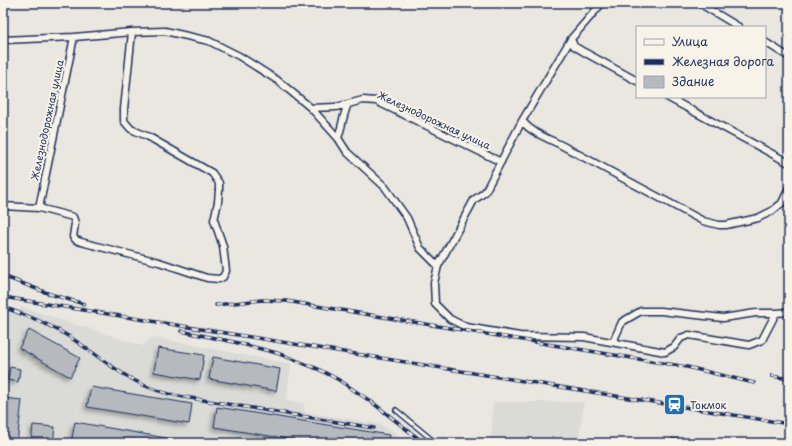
<svg xmlns="http://www.w3.org/2000/svg" width="792" height="446" font-family="'Playpen Sans',sans-serif">
<style>
.built{fill:#dadad6}
.building{fill:#b6babf;stroke:#1b2f5e;filter:url(#shadow)}
.lines{fill:none;stroke-linecap:round;stroke-linejoin:round}
.lane-casing{stroke:#1b2f5e;stroke-width:6}
.street-casing{stroke:#1b2f5e;stroke-width:9}
.lane{stroke:#f7f3e8;stroke-width:3}
.street{stroke:#f7f3e8;stroke-width:6}
.rail-casing{stroke:#1b2f5e;stroke-width:3.5}
.rail{stroke:#f7f3e8;stroke-width:2;stroke-dasharray:6;stroke-linecap:butt}
.labels{text-anchor:middle;stroke-width:4;stroke-linejoin:round;paint-order:stroke}
.street-label{font-size:10px;fill:#1b2f5e;stroke:#f7f3e8}
.poi-label{font-size:10px;fill:#1b2f5e;stroke:#f7f3e8;text-anchor:start}
</style>
<defs>
<filter id="shadow"><feDropShadow dx="-3" dy="3" stdDeviation="2" flood-color="#0004"/></filter>
</defs>
<rect width="100%" height="100%" fill="#eae7e0"/>
<filter id="ink" filterUnits="userSpaceOnUse"><feTurbulence type="fractalNoise" baseFrequency=".025" numOctaves="2"/><feDisplacementMap in="SourceGraphic" scale="8" xChannelSelector="R" yChannelSelector="G"/><feConvolveMatrix kernelMatrix="1 2 1 2 8 2 1 2 1" color-interpolation-filters="sRGB"/></filter>
<g filter="url(#ink)">
<path class="built" d="M21,307L143,346L151,337L291,364L286,400L304,404L305,412L379,424L395,432L401,440L400,443H3V310L19,315Z
M493,402H584L578,443H491Z
M417,434L429,443H412Z"/>
<path class="building" d="M29,330L80,358L70,377L19,348Z
M158,348L204,355L200,380L154,372Z
M213,357L280,369L276,391L209,379Z
M10,367L20,369L18,382L8,380Z
M91,387L192,404L189,424L87,407Z
M3,398L22,400L17,443H3Z
M217,407L389,435L388,443H312L214,427Z
M75,422L183,441V443H71Z
M33,425L55,427L53,443H31Z
M672,438L701,443H671Z"/>
<g class="lines">
<defs>
<path id="lane" d="M396,410L436,443"/>
<path id="street" d="M602,3L571,39L522,121L485,192L474,200L438,266L434,283L435,304L450,319L466,327L520,336L584,337L665,352L674,347L681,338L689,335L749,345L762,340L776,313L789,312
M699,3L739,27
M571,39L574,46L584,52L637,81
M3,40L74,37L132,32L165,31L209,41L239,56L277,80L311,108L338,138L347,152L385,187L407,218L420,248L438,266
M765,42L789,57
M667,97L789,163
M311,108L336,107L348,104L363,100L376,101L501,162
M522,121C532,133 547,138 561,145L703,221L719,225H726L758,218L772,211L782,203L789,188
M338,138C342,127 343,115 348,104
M3,206L39,208L74,37
M39,208L73,217L75,223L73,237L76,240L81,242L159,262L207,278L219,279L223,277L226,271L223,246L214,220L218,202L219,190V183L212,173L149,137L131,129L124,121V109L132,32
M613,342L622,322L641,311H661L723,318L756,313H776"/>
</defs>
<use href="#lane" class="lane-casing"/>
<use href="#street" class="street-casing"/>
<use href="#lane" class="lane"/>
<use href="#street" class="street"/>
<defs>
<path id="rail" d="M3,276L50,294L84,304
M3,297L789,424
M216,305L262,300L286,301L687,367L754,383
M3,307C25,315 47,323 68,336C94,352 119,375 148,387C160,392 172,395 184,397L374,428
M181,331L234,342L277,353L318,369L339,380L373,403L424,443
M772,376L789,379"/>
</defs>
<use href="#rail" class="rail-casing"/>
<use href="#rail" class="rail"/>
</g>
</g>
<defs>
<symbol id="station-square" viewBox="-11 -11 22 22"><rect x="-9" y="-9" width="18" height="18" rx="4" fill="#1f6fb2" stroke="#f7f3e8"/><path d="M-3-6H3Q5-6 5-4V2Q5 4 3 4L4.5 6H3L1.5 4h-3L-3 6H-4.5L-3 4Q-5 4-5 2V-4Q-5-6-3-6ZM-3.5-4v3h7v-3ZM-3.5 1v1.5H-2V1ZM2 1v1.5H3.5V1Z" fill="#fff"/></symbol>
</defs>
<g fill-rule="evenodd">
<use href="#station-square" x="662" y="392" width="25" height="25"/>
</g>
<g class="labels">
<g class="street-label">
<text transform="translate(47 120) rotate(-78)" y="4">Железнодорожная улица</text>
<text transform="translate(434 120) rotate(25)" y="4">Железнодорожная улица</text>
</g>
<g class="poi-label">
<text x="690" y="409">Токмок</text>
</g>
</g>
<rect width="792" height="446" fill="none" stroke="#f7f3e8" stroke-width="16"/>
<rect x="8" y="8" width="776" height="430" fill="none" stroke="#1b2f5e" stroke-width="1.5" filter="url(#ink)"/>
<rect x="636" y="26" width="130" height="72" fill="#f7f3e8" stroke="#9fa5b1"/>
<rect x="644" y="39" width="20" height="6" fill="#f7f3e8" stroke="#9fa5b1"/>
<text x="672" y="46" font-size="12" fill="#1b2f5e">Улица</text>
<rect x="644" y="59" width="20" height="6" fill="#1b2f5e" stroke="#9fa5b1"/>
<text x="672" y="66" font-size="12" fill="#1b2f5e">Железная дорога</text>
<rect x="644" y="76" width="20" height="12" fill="#b6babf" stroke="#9fa5b1"/>
<text x="672" y="86" font-size="12" fill="#1b2f5e">Здание</text>
</svg>
